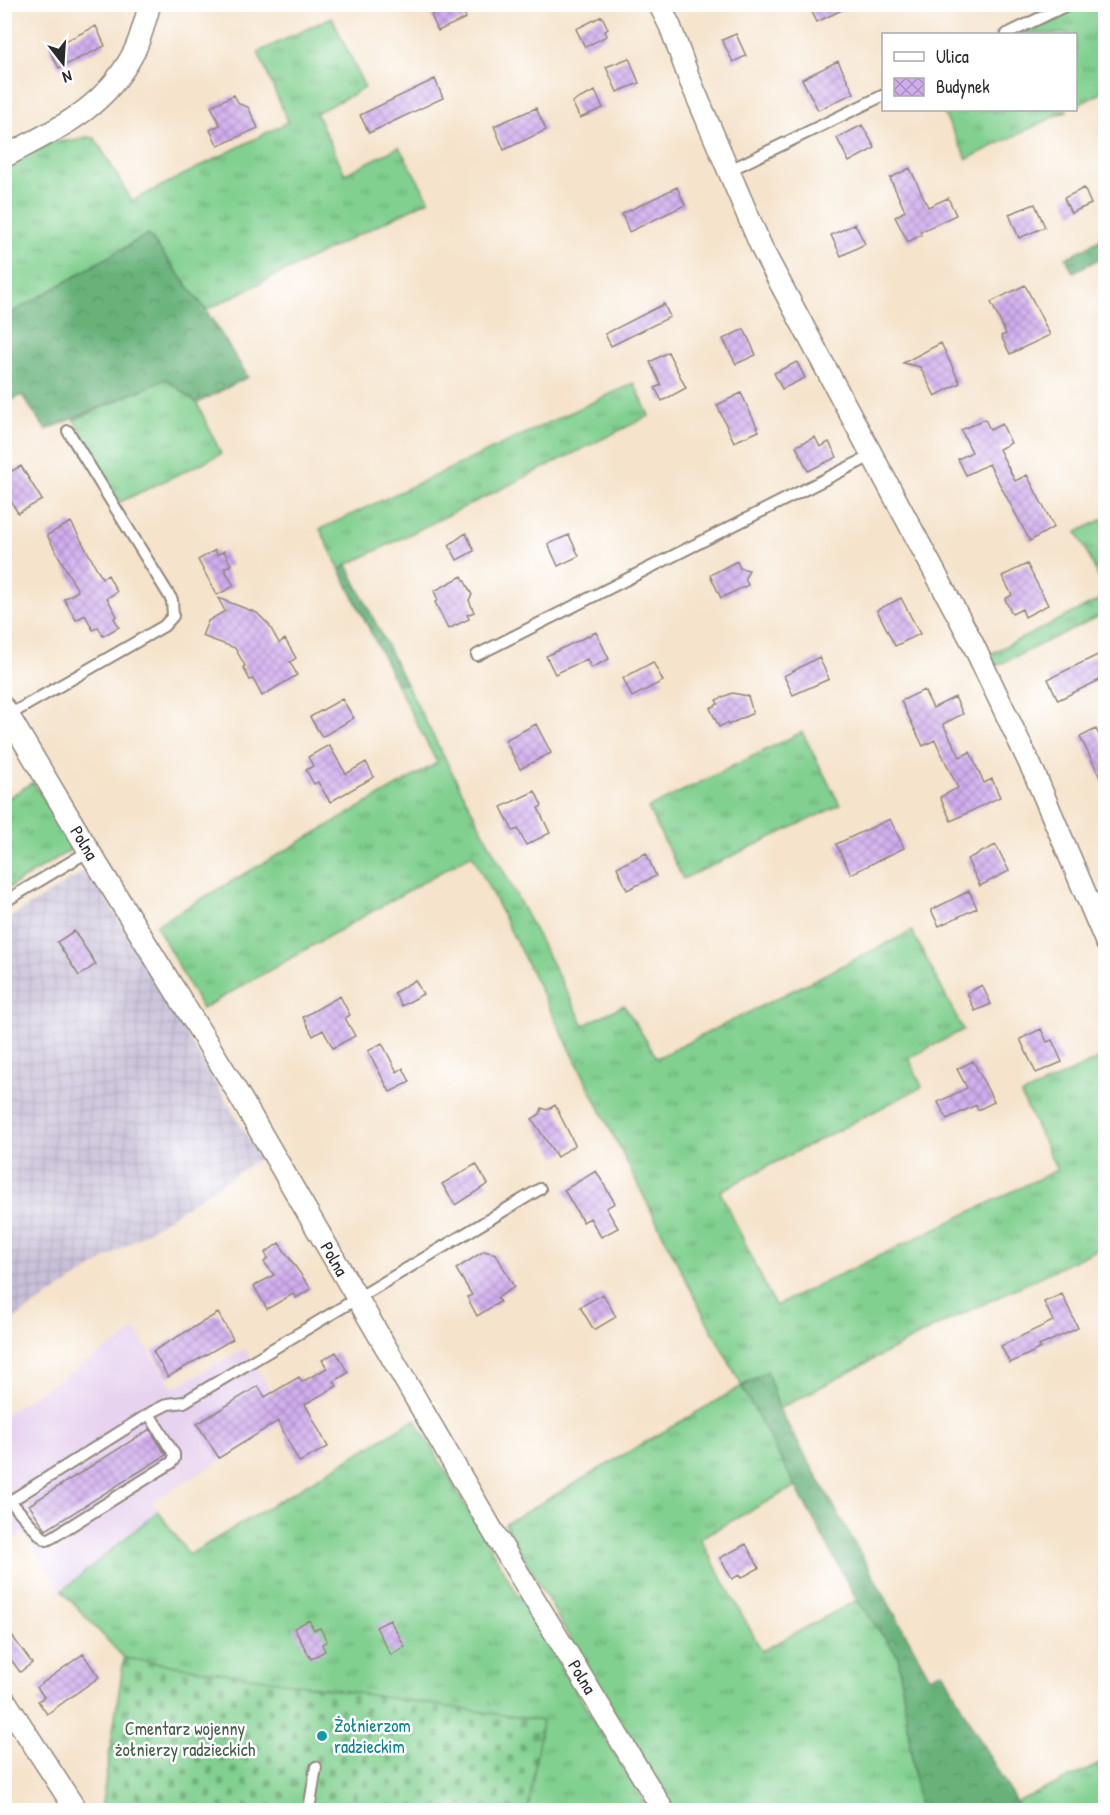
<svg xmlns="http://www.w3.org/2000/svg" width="1110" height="1815" font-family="'Patrick Hand',sans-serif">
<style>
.built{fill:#e7d2ef}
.industrial{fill:url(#industrial-grid)}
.grass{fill:url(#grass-tufts);stroke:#567e5d;stroke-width:1.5}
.forest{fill:url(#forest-crowns);stroke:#4a6e52;stroke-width:1.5}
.cemetery{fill:url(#cemetery-stones);stroke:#567e5d;stroke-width:1.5}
.building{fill:url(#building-cross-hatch)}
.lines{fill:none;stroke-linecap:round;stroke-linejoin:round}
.lane-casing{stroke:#90877b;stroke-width:14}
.street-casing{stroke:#90877b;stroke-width:24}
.lane{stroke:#fff;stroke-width:10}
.street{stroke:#fff;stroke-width:21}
.culture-dot{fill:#0f9aa8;stroke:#fff;stroke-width:2}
.labels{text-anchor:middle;stroke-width:5;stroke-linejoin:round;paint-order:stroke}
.street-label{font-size:18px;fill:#2b2b2b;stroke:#fff}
.culture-label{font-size:18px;fill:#0d838f;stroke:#fff;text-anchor:start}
.park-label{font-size:18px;fill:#455d49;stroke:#fff}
</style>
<defs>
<pattern id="industrial-grid" width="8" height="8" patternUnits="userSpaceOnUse" patternTransform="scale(1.5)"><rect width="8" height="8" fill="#c8bfd8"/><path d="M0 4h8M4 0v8" fill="none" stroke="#aca4ba"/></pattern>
<pattern id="grass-tufts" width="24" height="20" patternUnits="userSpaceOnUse" patternTransform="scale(1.5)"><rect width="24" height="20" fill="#81d08f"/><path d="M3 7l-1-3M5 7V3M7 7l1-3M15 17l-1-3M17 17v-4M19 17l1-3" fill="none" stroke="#6aa975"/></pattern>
<pattern id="forest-crowns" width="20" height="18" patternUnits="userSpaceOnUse" patternTransform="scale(1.5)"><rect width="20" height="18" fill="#68b27a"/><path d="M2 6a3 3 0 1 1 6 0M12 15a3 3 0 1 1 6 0" fill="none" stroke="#569164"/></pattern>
<pattern id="cemetery-stones" width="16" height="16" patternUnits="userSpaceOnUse" patternTransform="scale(1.5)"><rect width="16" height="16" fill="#81d08f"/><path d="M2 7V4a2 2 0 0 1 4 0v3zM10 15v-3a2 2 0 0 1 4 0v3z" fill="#6aa975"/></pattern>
<pattern id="building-cross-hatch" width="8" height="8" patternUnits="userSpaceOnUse" patternTransform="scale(1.5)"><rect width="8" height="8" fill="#d1adee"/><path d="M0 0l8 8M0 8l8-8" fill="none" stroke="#aa8dc1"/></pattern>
</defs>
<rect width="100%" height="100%" fill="#fff"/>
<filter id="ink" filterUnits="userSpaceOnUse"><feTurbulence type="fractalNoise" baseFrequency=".0167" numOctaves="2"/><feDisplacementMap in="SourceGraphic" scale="12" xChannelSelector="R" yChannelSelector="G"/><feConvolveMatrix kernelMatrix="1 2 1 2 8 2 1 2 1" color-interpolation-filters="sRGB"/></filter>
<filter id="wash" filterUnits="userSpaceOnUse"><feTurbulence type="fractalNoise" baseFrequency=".008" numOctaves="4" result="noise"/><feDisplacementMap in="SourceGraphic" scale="24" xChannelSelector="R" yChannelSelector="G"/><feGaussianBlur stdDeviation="1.35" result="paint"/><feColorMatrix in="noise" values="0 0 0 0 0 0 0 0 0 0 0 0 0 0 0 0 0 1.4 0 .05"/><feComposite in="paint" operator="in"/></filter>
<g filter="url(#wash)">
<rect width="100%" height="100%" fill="#f5e3cb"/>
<path class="built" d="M135,1329L173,1388L245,1349L288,1420L152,1502L158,1511L62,1591L24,1533L5,1546V1414L119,1342Z"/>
<path class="industrial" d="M88,869L260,1158L5,1325V921Z"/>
<path class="grass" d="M1057,5H1105V91L1076,106V34H995Z
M332,17L365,88L316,113L345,174L399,147L429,200L206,310L148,234L5,317L4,167L51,141H74L86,137L95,138L132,201L288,122L258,52Z
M942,110H1068L967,159Z
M166,379L197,403L221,454L120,502L101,472L83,435L74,420Z
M634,383L649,416L347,565L340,570L320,529Z
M1105,518V590L1077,532Z
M1105,597V628L1099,616L996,666L990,654Z
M396,683L406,684L584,1025L624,1005L657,1058L912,931L963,1030L909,1058L922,1087L720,1191L775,1306L1057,1170L1021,1095L1105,1056V1246L937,1326L779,1409L767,1372L742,1386L796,1486L700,1538L762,1651L857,1600L898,1656L919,1810H674L589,1672L505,1524L742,1386L704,1316L472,854L202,1009L156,925L437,763Z
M802,732L840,805L683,879L648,808Z
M33,782L75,847L5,890V800Z
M415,1419L539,1631L649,1810H528L541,1721L124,1658L62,1591L158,1511L189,1555Z
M1105,1762V1810H1018L1016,1802Z"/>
<path class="forest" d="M148,234L206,310L248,377L197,403L166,379L46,430L22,395L5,403V317Z
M1105,237V256L1073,272L1066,258Z
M347,565L406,684L396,683L340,570Z
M767,1371L779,1409L930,1677L943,1671L970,1723L1016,1802L1018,1810H919L898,1656L857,1600L742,1387Z"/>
<path class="cemetery" d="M124,1658L542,1721L528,1810H101Z"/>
<g id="blocks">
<path class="building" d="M454,4H460L466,18L438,31L431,15Z
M808,4H854L817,22Z
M602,16L608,29L605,31L607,36L585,47L576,29Z
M96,26L105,46L59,68L49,49Z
M736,34L746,56L733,62L722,40Z
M629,58L639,83L617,92L606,67Z
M838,61L854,93L818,110L802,79Z
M435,79L443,98L369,133L360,115Z
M595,91L603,108L580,118L572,102Z
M234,95L239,104L248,107L258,128L218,146L210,130L220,125L211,106Z
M536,108L546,130L504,150L494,126Z
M862,125L875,148L849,162L837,138Z
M910,168L928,207L948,198L956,215L920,232L921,235L908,242L895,217L905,211L890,178Z
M677,187L685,205L629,232L622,214Z
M1084,188L1091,204L1071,213L1064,198Z
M1035,204L1045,227L1019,238L1009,214Z
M855,224L865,244L841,256L831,235Z
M1025,285L1050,335L1010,354L1001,336L1006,334L991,302Z
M664,304L670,317L611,346L605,334Z
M744,329L756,355L736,364L723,339Z
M941,343L960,383L935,396L920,367L903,363Z
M668,352L686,388L662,401L655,388L661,385L650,362Z
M797,362L805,378L782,389L774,373Z
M741,393L759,431L734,442L717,405Z
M985,419L990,430L1002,424L1011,443L999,449L1015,481L1027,475L1054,527L1030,541L989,464L966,475L958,459L972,452L961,430Z
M815,437L820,447L829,442L837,457L808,471L796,446Z
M21,466L42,500L18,513L4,490V475Z
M71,522L102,578L108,575L117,592L107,598L117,616L114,618L119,627L103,636L98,627L93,630L85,615L76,620L64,599L78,591L47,535Z
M466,533L474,551L457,560L449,545Z
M569,535L579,556L558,566L548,544Z
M215,550L217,555L224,551L231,565L224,568L234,586L217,595L198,560Z
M737,561L740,568L749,570L745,578L748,585L721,598L710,575Z
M1027,564L1048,605L1025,617L1022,609L1012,614L1005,599L1012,595L1002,576Z
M462,576L472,595L469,600L474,612L467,615L469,619L448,629L435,602L438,600L434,591Z
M218,598L257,613L269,625L279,643L285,639L296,658L290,662L297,675L262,696L253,679L250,680L243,667L245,666L235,648L202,636L208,621L225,611Z
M901,598L920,634L895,646L877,610Z
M596,632L609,659L591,668L587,659L555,674L546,656Z
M1106,651V677L1058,700L1048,679Z
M819,657L829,679L793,695L784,676Z
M653,662L663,681L632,697L623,678Z
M924,690L933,708L955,697L963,714L943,724L960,757L970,752L984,783L992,779L1000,797L951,821L940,797L958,788L935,740L923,746L901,701Z
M732,693L748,696L753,713L728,725L727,723L719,727L710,708L718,704L716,700Z
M342,699L354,718L322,737L310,717Z
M536,724L551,753L520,769L505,740Z
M1096,729L1106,749V788L1080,737Z
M329,745L346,774L366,762L374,777L330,802L318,782L314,784L306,770L313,766L308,757Z
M535,791L542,806L538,808L550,833L526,845L518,829L513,831L501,807Z
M890,819L904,848L851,874L836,844Z
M996,845L1009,871L980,886L967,859Z
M646,853L656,876L627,890L617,867Z
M969,891L977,908L939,926L931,910Z
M74,931L96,964L79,976L57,942Z
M415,980L423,994L402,1006L394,993Z
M982,985L991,1004L975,1011L967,993Z
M340,996L350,1015L345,1018L355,1036L333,1048L323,1030L313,1036L303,1017Z
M1041,1029L1047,1042L1052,1040L1062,1062L1036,1073L1020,1039Z
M382,1043L397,1072L403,1068L410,1082L390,1092L368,1051Z
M973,1061L994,1102L978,1110L976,1105L947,1119L938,1102L967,1088L957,1069Z
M555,1105L575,1145L557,1157L532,1119L540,1114L542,1108L547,1110Z
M476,1164L488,1184L455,1205L442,1184Z
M596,1171L615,1203L606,1208L618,1228L601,1237L590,1218L583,1222L564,1190Z
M279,1243L311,1289L296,1298L293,1294L267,1309L254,1286L274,1275L264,1262L268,1258L265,1253Z
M484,1251L496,1254L514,1287L497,1298L500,1302L477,1316L467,1297L472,1295L456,1269Z
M603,1294L616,1317L594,1330L580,1307Z
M1062,1294L1078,1328L1039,1346L1041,1348L1010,1363L1001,1346L1053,1321L1044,1302Z
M218,1313L233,1339L168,1377L153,1351Z
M336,1352L348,1373L334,1381L337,1386L305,1404L328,1447L299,1462L278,1421L219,1458L197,1424L258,1386L265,1397L299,1377L302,1382L327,1368L322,1360Z
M150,1429L166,1455L46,1530L29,1505Z
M746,1544L759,1568L741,1578L739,1575L732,1579L720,1558Z
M309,1620L314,1630L320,1628L327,1641L322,1644L325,1651L311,1659L294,1628Z
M390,1620L405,1647L391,1655L376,1627Z
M4,1625L32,1663L20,1672L4,1650Z
M83,1654L99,1677L47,1714L38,1701L44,1697L37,1687Z"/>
</g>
</g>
<g filter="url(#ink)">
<use href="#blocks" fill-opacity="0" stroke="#90877b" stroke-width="1.5"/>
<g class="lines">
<defs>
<path id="lane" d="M1007,34L1069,4
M728,171L884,95
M477,655L873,455
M9,715L164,626L173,616L172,600L68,431
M4,902L89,851
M10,1501L41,1536L47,1540L53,1537L171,1463L174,1459V1454L149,1414
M4,1505L152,1412L168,1404L184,1402L540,1189
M309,1810L316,1767"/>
<path id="street" d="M659,4L670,26L689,78L763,251L971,640L1035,775L1106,942
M4,157C58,128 104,110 134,52C141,38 145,20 150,4
M4,708L89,851L229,1078L494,1533L663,1810
M4,1699L76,1810"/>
</defs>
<use href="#lane" class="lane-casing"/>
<use href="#street" class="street-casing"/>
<use href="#lane" class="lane"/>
<use href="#street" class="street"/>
</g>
</g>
<circle class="culture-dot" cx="322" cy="1736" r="6"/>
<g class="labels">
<g class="street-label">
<text transform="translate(84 843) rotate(59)" y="6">Polna</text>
<text transform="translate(334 1259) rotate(60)" y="6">Polna</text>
<text transform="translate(582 1677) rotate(59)" y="6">Polna</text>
</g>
<g class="culture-label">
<text x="334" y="1732">Żołnierzom<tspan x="334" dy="21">radzieckim</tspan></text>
</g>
<g class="park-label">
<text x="185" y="1735">Cmentarz wojenny<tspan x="185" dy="21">żołnierzy radzieckich</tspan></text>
</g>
</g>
<rect width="1110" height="1815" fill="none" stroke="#fff" stroke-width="24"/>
<rect x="882" y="33" width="195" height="78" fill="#ffffff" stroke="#aaaaaa" stroke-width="1.5"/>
<rect x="894" y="52" width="30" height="9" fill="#ffffff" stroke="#aaaaaa" stroke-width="1.5"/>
<text x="936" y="63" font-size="18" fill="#2b2b2b">Ulica</text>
<rect x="894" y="78" width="30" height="18" fill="url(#building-cross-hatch)" stroke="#aaaaaa" stroke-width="1.5"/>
<text x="936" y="93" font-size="18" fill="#2b2b2b">Budynek</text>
<g transform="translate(63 63) rotate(163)" stroke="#ffffff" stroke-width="4.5" paint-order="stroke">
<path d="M0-4.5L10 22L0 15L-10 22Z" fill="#2b2b2b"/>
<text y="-9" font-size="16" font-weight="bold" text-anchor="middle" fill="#2b2b2b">N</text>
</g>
</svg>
